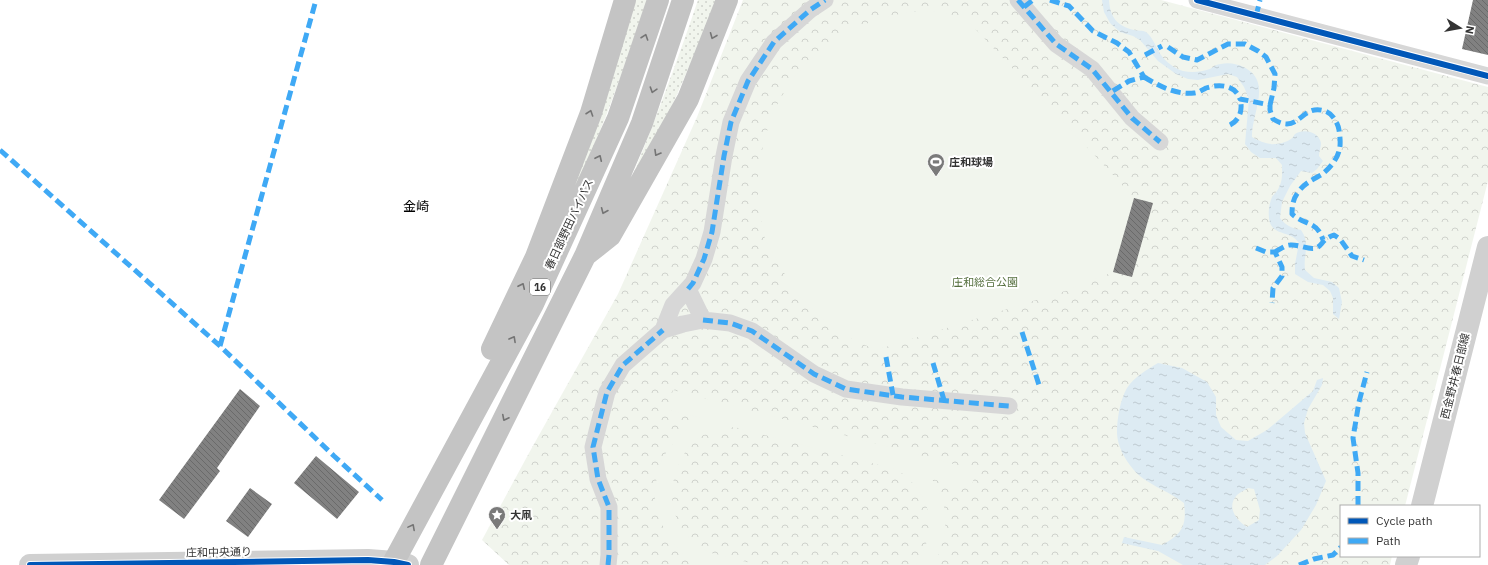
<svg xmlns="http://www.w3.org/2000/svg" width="1488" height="565" font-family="'IBM Plex Sans','Noto Sans JP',sans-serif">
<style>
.grass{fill:url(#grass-dots)}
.forest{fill:url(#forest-crowns)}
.garden{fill:#f1f5ed}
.water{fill:url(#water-ripples);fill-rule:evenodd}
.building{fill:url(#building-back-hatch)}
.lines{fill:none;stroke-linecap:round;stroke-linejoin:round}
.street{stroke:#d7d7d7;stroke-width:17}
.secondary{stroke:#d0d0d0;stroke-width:22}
.highway{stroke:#c4c4c4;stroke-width:22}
.quiet{stroke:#3fa9f5;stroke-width:5;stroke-dasharray:10 5;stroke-linecap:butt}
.cycleway-casing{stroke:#fff;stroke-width:8}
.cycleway{stroke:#0057b8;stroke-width:6}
.oneway{stroke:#747474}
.labels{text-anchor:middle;stroke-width:4;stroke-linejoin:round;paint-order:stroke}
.shield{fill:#fff;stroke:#707070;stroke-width:1}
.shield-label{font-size:10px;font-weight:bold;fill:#333}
.poi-label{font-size:11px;font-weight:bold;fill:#333;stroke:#fff;text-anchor:start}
.street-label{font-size:11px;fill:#333;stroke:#fff}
.park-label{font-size:11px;fill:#56703f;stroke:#fff}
.quarter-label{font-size:13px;fill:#000;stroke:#fff}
</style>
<defs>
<pattern id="grass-dots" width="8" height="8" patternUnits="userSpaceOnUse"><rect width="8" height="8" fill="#f1f5ed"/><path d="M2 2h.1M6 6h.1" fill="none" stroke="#cfd2cc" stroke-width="1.8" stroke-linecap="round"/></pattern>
<pattern id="forest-crowns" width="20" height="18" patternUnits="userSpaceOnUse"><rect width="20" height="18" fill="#f1f5ed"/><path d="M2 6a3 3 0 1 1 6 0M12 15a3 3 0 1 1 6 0" fill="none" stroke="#cfd2cc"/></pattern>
<pattern id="water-ripples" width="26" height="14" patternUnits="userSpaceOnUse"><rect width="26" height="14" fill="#ddebf3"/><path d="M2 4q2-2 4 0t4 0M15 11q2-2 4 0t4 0" fill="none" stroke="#becad1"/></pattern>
<pattern id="building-back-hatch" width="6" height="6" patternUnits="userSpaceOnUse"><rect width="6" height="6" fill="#818181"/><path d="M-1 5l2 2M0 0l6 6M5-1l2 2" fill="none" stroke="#6a6a6a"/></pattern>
</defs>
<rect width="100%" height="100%" fill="#fff"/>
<path class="grass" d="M633,0H647C627,61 605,122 579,181C568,205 556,229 545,253Z
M698,0H718L668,115L622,201C650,135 675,68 698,0Z"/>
<path class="forest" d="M743,0H1161L1488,87V181L1405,506H1341V556H1392L1390,565H509L482,540L529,453L618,294L697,117Z"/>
<path class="garden" d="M936,11L965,18L1098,159L1134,198L1113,272L1065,291L876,350L837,332L795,292L765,239L758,203V171L764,141L773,112L791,80L816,54L848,30L886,17L909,12Z
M673,390L976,470L971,489L932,479C935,485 939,490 941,496C950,521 944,542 934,565H916C939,529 932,495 898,470L734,427C722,430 707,432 696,439C689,444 684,454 680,462C664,495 672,532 707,551C711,554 717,554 721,555C734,559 747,562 760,565H698L685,556L667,536L658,514L654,493L659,466L667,451L680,435L701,418L668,410Z"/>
<path class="water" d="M1102,0H1109C1110,17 1117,26 1134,30C1137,31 1143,30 1146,32C1153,37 1156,48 1161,55C1165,61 1175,69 1183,71C1192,73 1201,72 1210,69C1213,67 1217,64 1221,64C1234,61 1252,68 1257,80C1264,96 1251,121 1252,137C1259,141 1268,145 1276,144C1281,144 1288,141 1291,139C1293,138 1294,135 1295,134C1304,128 1319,132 1321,143C1321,147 1319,152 1319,156L1323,161L1317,169L1312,173L1301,171L1290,186L1282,202L1280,218C1286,226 1292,228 1301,230C1311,245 1303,253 1305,270L1314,278L1332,282L1339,288L1342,302L1339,319L1333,314V298L1330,291L1323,285L1308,282L1295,274V264L1299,243C1291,231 1278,236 1271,225C1267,218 1269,204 1272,197C1274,194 1278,191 1279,187C1283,180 1282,172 1282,165L1276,158H1260L1251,152L1245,144L1249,99L1244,87L1237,77L1228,74L1198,80L1188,79L1176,74L1158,61L1140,40L1133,36L1120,32L1110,23L1104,12Z
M1158,363L1182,368L1207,382L1216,397V415L1221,427L1236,440L1248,441L1267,430L1313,391L1317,380L1323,378L1322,385L1308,409L1304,423L1305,433L1326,481L1316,505L1301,530L1277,556L1265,565H1183L1158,551L1122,543L1124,537L1162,545C1182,534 1187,526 1184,503C1168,490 1146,485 1133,469C1125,460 1117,445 1117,433C1117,419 1120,400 1127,388C1135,376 1147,370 1158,363ZM1248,488L1254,489L1260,510L1259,520L1247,527C1236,520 1226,507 1237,495C1240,492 1245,490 1248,488Z"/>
<path class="building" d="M1473,0H1488V55L1462,49Z
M1134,198L1153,203L1132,277L1113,272Z
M240,389L260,406L217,468L220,471L184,519L159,500Z
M316,456L359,492L337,519L294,483Z
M250,488L272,504L248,537L226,521Z"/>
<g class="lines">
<path class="street" d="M1018,0L1056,44L1092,69L1132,118L1160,142
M1197,0L1488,76
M688,289L703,320L683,324L663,330L673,305L693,283L704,259L712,232L724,156L731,122L748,81L774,42L810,10L825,0
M703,320L730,323L752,331L814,374L846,389L902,397L1009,406
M608,565L609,555V507L598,479L593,447L607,392L623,365L663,330"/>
<path class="secondary" d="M1422,506L1488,247
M30,565L368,560L394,562L408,565
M1406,565L1409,556"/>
<path class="highway" d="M586,255L610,236L688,99L727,0
M492,349L536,257L591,113L625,0
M392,565L533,304L618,118L658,0
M431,565L585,256L642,123L683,0"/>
<path class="quiet" d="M1018,0L1056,44L1092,69L1132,118L1160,142
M1050,0L1069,6L1093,31L1117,43L1129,52L1144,77L1129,81L1111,92
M1024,7L1033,0
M1256,16L1260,0
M1168,47L1183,57L1197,60L1228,44H1245L1258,51L1266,57L1275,74L1274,88L1270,105
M1145,55L1162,46
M1144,77C1159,86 1176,95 1194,93C1198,93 1202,90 1206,88C1218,84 1235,84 1240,99L1270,105V110L1273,119C1300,136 1300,103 1325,111C1332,113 1338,123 1339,130C1340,136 1341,145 1339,151C1337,160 1328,170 1321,175C1312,180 1305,183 1299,191C1293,198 1292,206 1292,214C1305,226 1317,220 1323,240
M1230,125C1240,120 1243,109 1240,99
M0,150L220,346L334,456L382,500
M1256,248L1266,252H1275L1282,267V276L1273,288L1272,303
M1275,252C1279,250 1285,245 1290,245C1298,244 1308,250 1316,248C1322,246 1322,239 1334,235L1340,239L1352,256L1364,260
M688,289L693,283L704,259L712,232L724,156L731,122L748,81L774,42L810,10L825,0
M703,320L730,323L752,331L814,374L846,389L902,397L1009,406
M1022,332L1039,385
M220,346L316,0
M886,357L893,395
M933,363L944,400
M1358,506V473L1353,438L1359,402L1367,372
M608,565L609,555V507L598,479L593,447L607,392L623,365L663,330
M1299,565L1314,559L1333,555L1341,547"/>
<defs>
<path id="cycleway" d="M1197,0L1488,76
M30,565L368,560L394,562L408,565"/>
</defs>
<use href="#cycleway" class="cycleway-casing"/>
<use href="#cycleway" class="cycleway"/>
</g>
<defs><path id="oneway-chevron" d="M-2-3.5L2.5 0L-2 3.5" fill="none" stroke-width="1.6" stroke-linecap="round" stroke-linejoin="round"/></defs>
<g class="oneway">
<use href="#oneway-chevron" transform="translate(713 36) rotate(112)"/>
<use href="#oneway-chevron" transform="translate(645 37) rotate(-71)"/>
<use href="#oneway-chevron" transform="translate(653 90) rotate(108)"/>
<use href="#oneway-chevron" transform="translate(590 113) rotate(-71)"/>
<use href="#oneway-chevron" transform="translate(657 153) rotate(120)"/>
<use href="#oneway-chevron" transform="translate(599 158) rotate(-65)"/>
<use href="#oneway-chevron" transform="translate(604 211) rotate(113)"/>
<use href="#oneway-chevron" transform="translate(522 286) rotate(-65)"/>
<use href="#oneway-chevron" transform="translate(513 339) rotate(-61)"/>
<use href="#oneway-chevron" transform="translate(505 418) rotate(117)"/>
<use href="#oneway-chevron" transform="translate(412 527) rotate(-62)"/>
</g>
<defs>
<symbol id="stadium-pin" viewBox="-11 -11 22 30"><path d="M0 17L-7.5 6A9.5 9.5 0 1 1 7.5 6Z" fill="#7a7a7a" stroke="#fff"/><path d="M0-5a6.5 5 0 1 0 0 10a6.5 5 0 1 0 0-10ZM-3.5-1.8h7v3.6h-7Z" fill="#fff"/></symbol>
<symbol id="sight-pin" viewBox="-11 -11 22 30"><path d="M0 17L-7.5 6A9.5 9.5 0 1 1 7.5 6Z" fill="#7a7a7a" stroke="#fff"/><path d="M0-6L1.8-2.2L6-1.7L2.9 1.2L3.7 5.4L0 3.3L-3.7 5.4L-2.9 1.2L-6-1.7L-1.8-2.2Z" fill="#fff"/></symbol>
</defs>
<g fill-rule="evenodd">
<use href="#stadium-pin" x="926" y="152" width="20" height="27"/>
<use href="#sight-pin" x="487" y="505" width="20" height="27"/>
</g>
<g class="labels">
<rect class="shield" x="530" y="279" width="20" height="16" rx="3"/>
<g class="shield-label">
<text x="540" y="291">16</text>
</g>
<g class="poi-label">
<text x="949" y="166">庄和球場</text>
<text x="510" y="519">大凧</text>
</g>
<g class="street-label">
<text transform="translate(569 224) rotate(-65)" y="4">春日部野田バイパス</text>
<text transform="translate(1455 376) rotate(-76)" y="4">西金野井春日部線</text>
<text transform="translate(219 552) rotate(-1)" y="4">庄和中央通り</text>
</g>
<g class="park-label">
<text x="985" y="286">庄和総合公園</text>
</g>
<g class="quarter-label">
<text x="416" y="211">金崎</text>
</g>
</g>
<rect x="1340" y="505" width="140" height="52" fill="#ffffff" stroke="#adadad"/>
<rect x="1348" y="518" width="20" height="6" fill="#0057b8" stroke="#adadad"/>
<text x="1376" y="525" font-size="12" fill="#333333">Cycle path</text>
<rect x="1348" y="538" width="20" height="6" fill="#3fa9f5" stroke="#adadad"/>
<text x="1376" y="545" font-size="12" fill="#333333">Path</text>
<g transform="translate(1460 28) rotate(101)" stroke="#ffffff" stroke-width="3" paint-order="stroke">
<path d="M0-3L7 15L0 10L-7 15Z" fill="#333333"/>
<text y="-6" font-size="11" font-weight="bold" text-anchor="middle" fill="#333333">N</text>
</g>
</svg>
